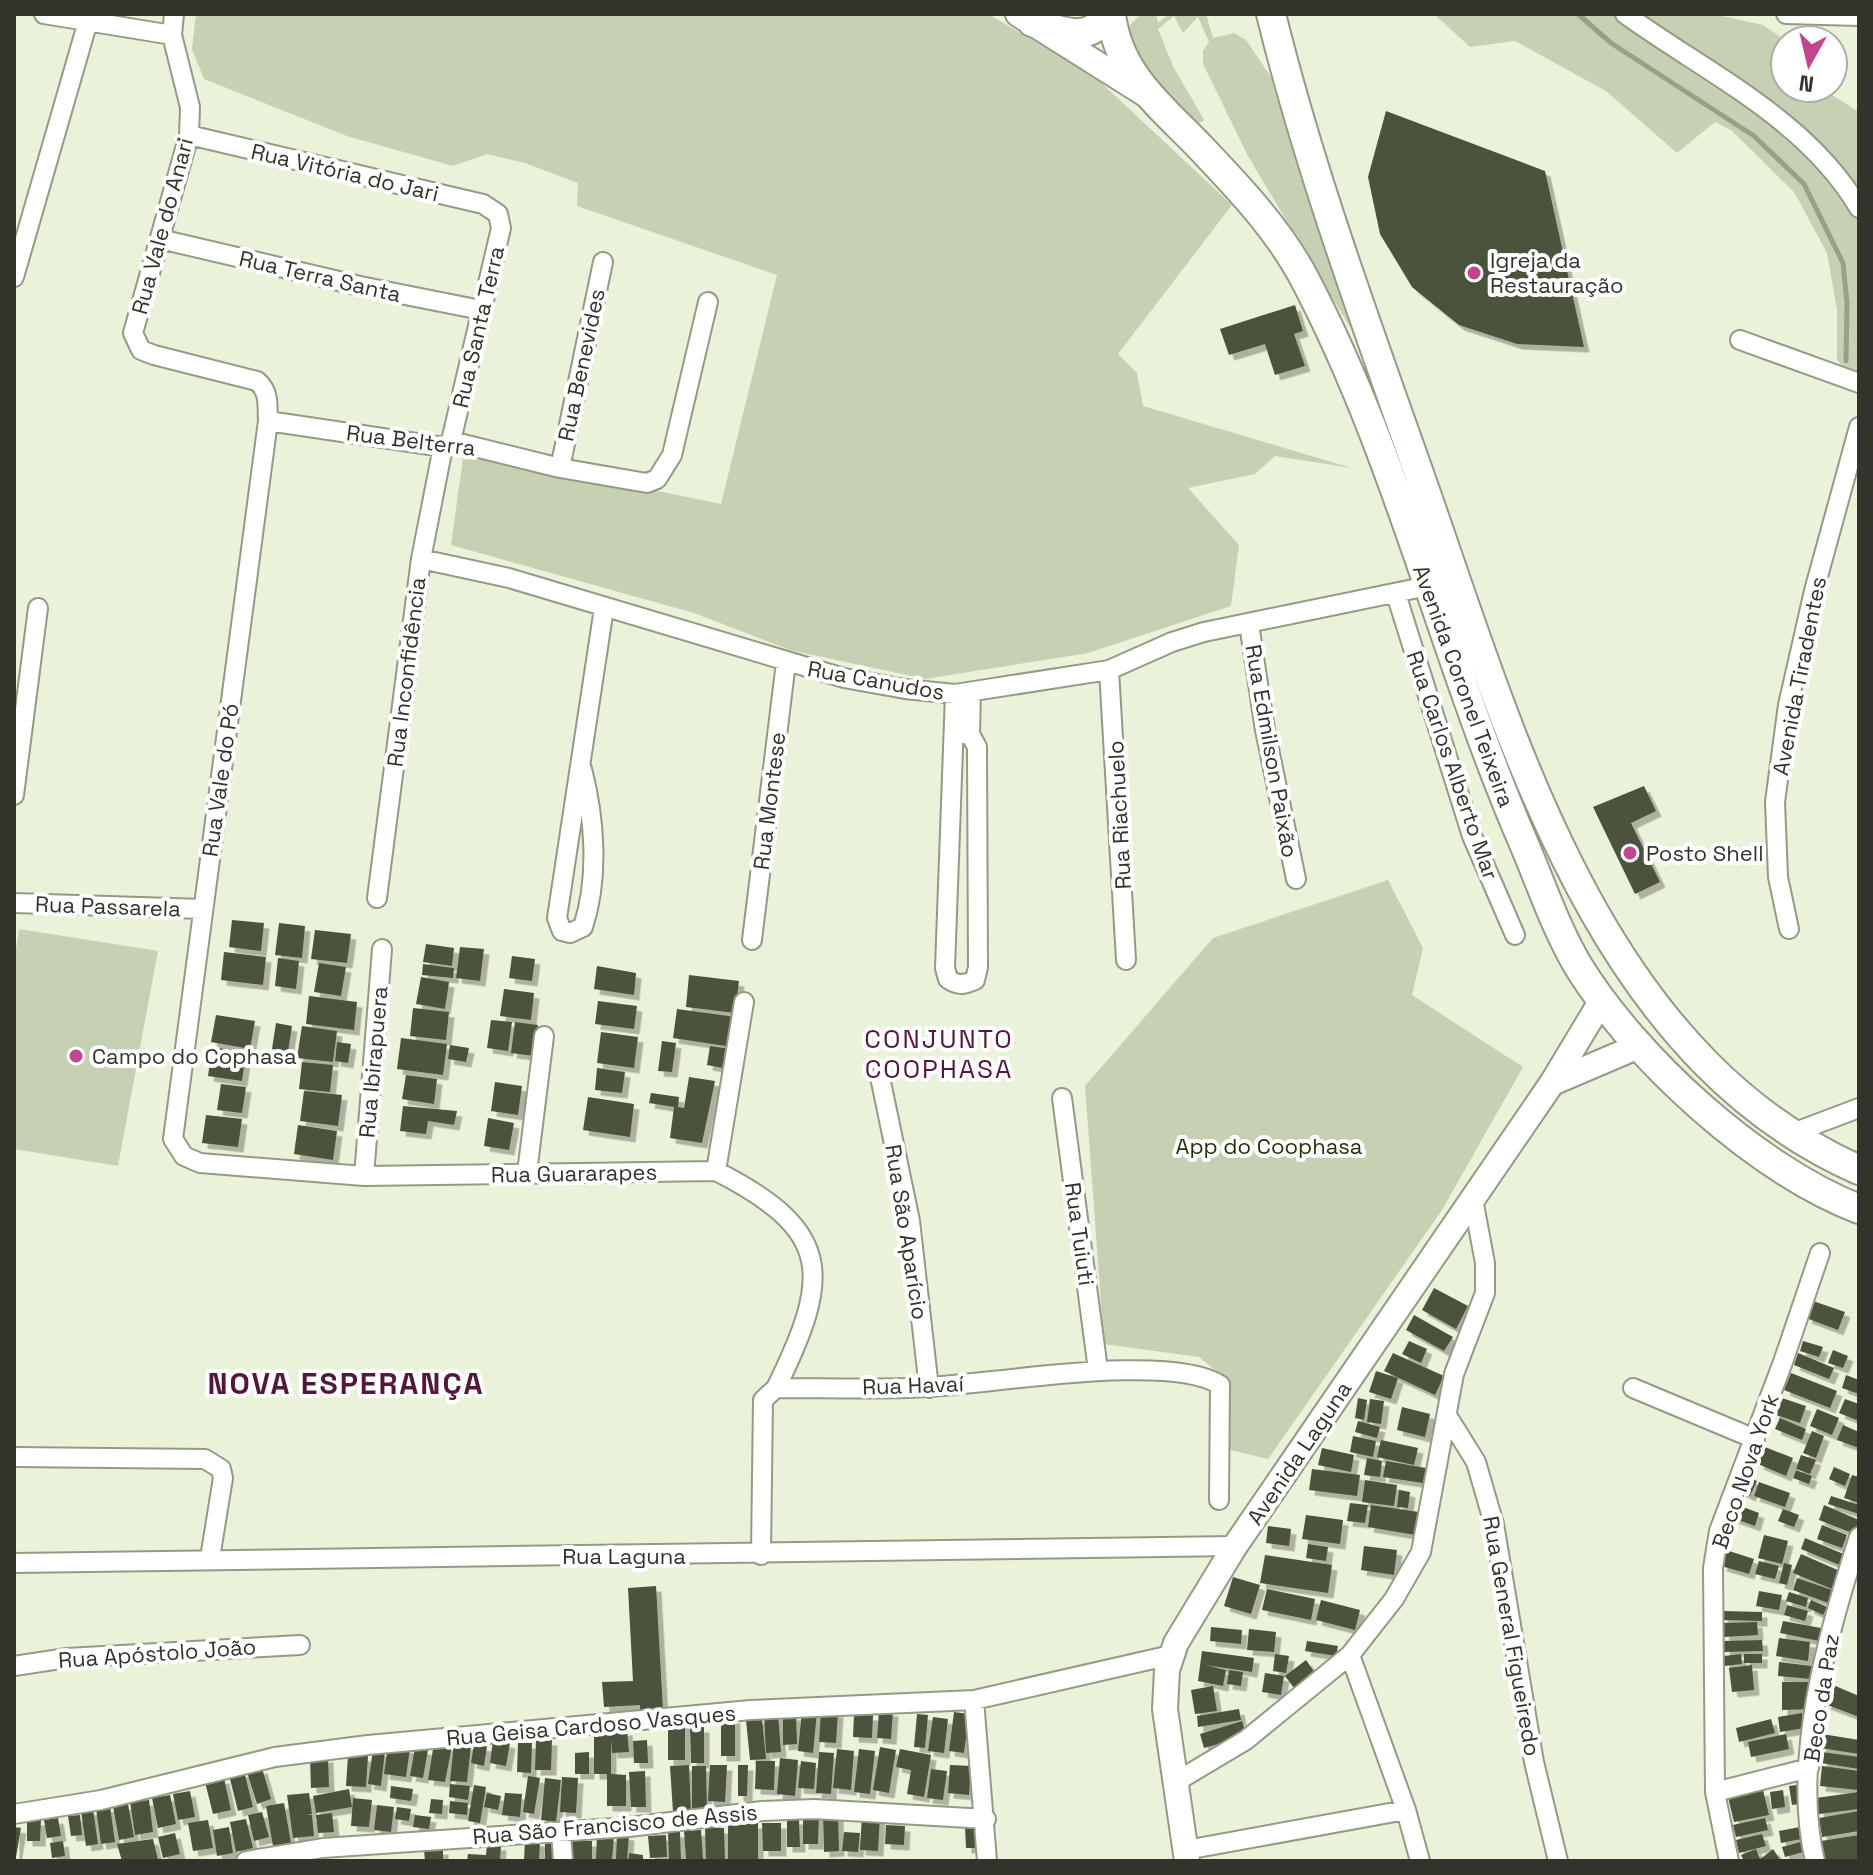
<svg xmlns="http://www.w3.org/2000/svg" width="1873" height="1875" font-family="'Space Grotesk',sans-serif">
<style>
.green{fill:#c6d1b3}
.lines{fill:none;stroke-linecap:round;stroke-linejoin:round}
.stream{stroke:#96a281;stroke-width:5}
.building{fill:#4b523d;filter:url(#shadow)}
.minor-casing{stroke:#939b85;stroke-width:22}
.major-casing{stroke:#939b85;stroke-width:28}
.highway-casing{stroke:#939b85;stroke-width:32}
.minor{stroke:#fff;stroke-width:18}
.major{stroke:#fff;stroke-width:24}
.highway{stroke:#fff;stroke-width:28}
.poi-dot{fill:#c5448f;stroke:#fff;stroke-width:3}
.labels{text-anchor:middle;stroke-width:8;stroke-linejoin:round;paint-order:stroke}
.street-label{font-size:22px;fill:#30342a;stroke:#fff}
.poi-label{font-size:22px;fill:#30342a;stroke:#fff;text-anchor:start}
.park-label{font-size:22px;fill:#263107;stroke:#fff}
.quarter-label{font-size:26px;letter-spacing:2px;fill:#55173b;stroke:#fff}
.district-label{font-size:30px;font-weight:bold;letter-spacing:2px;fill:#55173b;stroke:#fff}
</style>
<defs>
<filter id="shadow"><feDropShadow dx="5.5" dy="5.5" stdDeviation="0" flood-color="#0004"/></filter>
</defs>
<rect width="100%" height="100%" fill="#eaf2da"/>
<path class="green" d="M196,14H988L1094,76L1232,205L1118,354L1137,373L1143,406L1352,468L1275,456L1255,474L1188,488L1239,545L1231,606L1088,653L925,679L790,650L694,613L451,545L464,451L721,504L777,275L577,206L578,183L525,163L487,154L453,166L347,136L204,79L192,49Z
M1141,14H1156L1158,23L1169,14H1206L1213,38L1234,33L1246,40L1277,86L1363,349L1248,156L1203,64V51L1209,42L1198,17L1183,33L1174,16L1158,29L1173,66L1204,120L1196,125L1098,40L1126,29Z
M1434,14H1713L1763,25L1785,40V88H1821L1859,112V391L1837,359V310L1827,253L1794,192L1731,130L1715,122L1677,153L1606,91L1515,41L1470,47Z
M1388,880L1423,948L1412,995L1523,1067L1442,1210L1268,1459L1226,1449L1227,1380L1199,1357L1104,1344L1085,1086L1213,938Z
M19,929L158,951L118,1166L14,1149V963Z"/>
<g class="lines">
<path class="stream" d="M1578,14L1611,43L1754,136L1804,184L1843,263L1847,303L1846,361"/>
</g>
<path class="building" d="M1386,111L1545,171L1584,347L1517,344L1459,325L1412,287L1380,234L1368,177Z
M1295,305L1303,331L1294,334L1305,366L1275,375L1265,344L1229,355L1220,329Z
M1644,786L1656,811L1631,823L1660,882L1635,894L1593,807Z
M232,920L264,923L261,951L229,947Z
M279,923L305,926L302,958L275,955Z
M315,930L351,934L347,963L311,959Z
M426,944L454,948L452,966L423,962Z
M460,947L484,949L480,981L456,978Z
M224,952L266,957L263,985L221,980Z
M512,956L535,959L532,981L509,978Z
M278,958L299,961L296,989L275,986Z
M319,963L346,967L341,996L314,992Z
M423,964L454,968L453,978L422,975Z
M597,966L636,973L634,995L594,989Z
M689,975L739,981L735,1013L686,1007Z
M421,977L449,982L445,1009L416,1004Z
M504,989L534,993L531,1020L500,1016Z
M309,996L357,1002L354,1030L306,1024Z
M598,1001L637,1006L634,1029L595,1024Z
M413,1008L449,1012L446,1040L410,1036Z
M677,1009L736,1017L732,1047L673,1038Z
M216,1015L255,1021L250,1049L211,1042Z
M491,1020L512,1022L508,1051L487,1048Z
M515,1022L538,1025L534,1056L511,1053Z
M276,1023L292,1026L288,1052L272,1049Z
M302,1026L337,1031L333,1062L297,1058Z
M601,1032L638,1037L634,1068L597,1063Z
M401,1038L447,1044L443,1075L397,1069Z
M662,1041L676,1043L672,1072L658,1071Z
M337,1042L351,1044L348,1063L335,1061Z
M450,1045L469,1048L466,1062L448,1059Z
M710,1046L731,1049L728,1069L707,1065Z
M212,1047L246,1052L242,1081L208,1076Z
M302,1062L333,1065L330,1092L299,1089Z
M597,1068L625,1072L622,1093L595,1090Z
M406,1075L437,1079L434,1104L402,1099Z
M689,1077L715,1081L702,1143L670,1138L674,1107L649,1103L651,1093L679,1097L678,1107L684,1108Z
M495,1082L522,1086L518,1115L491,1111Z
M221,1084L246,1087L242,1113L217,1110Z
M304,1091L342,1095L338,1126L300,1121Z
M588,1097L634,1104L630,1137L583,1130Z
M403,1106L457,1111L454,1125L428,1121L426,1134L400,1131Z
M206,1115L242,1119L238,1147L202,1143Z
M488,1118L514,1123L509,1150L484,1146Z
M298,1125L337,1131L333,1160L294,1154Z
M1434,1288L1468,1306L1456,1329L1422,1310Z
M1813,1301L1845,1312L1838,1330L1806,1318Z
M1414,1315L1453,1337L1444,1351L1406,1330Z
M1409,1341L1427,1349L1421,1363L1402,1354Z
M1803,1341L1823,1347L1819,1357L1800,1351Z
M1833,1350L1848,1356L1843,1368L1828,1363Z
M1393,1353L1444,1376L1435,1395L1384,1371Z
M1798,1353L1834,1368L1829,1379L1794,1365Z
M1376,1371L1398,1378L1391,1399L1369,1392Z
M1791,1373L1837,1391L1830,1408L1784,1390Z
M1846,1375L1859,1380V1394L1842,1388Z
M1779,1397L1806,1406L1800,1423L1773,1414Z
M1358,1398L1367,1400L1364,1420L1355,1418Z
M1370,1399L1384,1401L1381,1424L1367,1422Z
M1845,1399L1859,1404V1421L1839,1413Z
M1402,1407L1430,1414L1425,1437L1397,1430Z
M1817,1409L1839,1418L1832,1435L1810,1426Z
M1780,1418L1806,1429L1802,1440L1775,1429Z
M1358,1421L1380,1427L1377,1438L1355,1432Z
M1843,1425L1859,1432V1448L1837,1440Z
M1812,1431L1824,1436L1816,1458L1803,1453Z
M1353,1436L1376,1441L1373,1457L1350,1452Z
M1381,1440L1418,1448L1414,1465L1377,1457Z
M1765,1447L1793,1458L1786,1476L1758,1464Z
M1322,1448L1354,1455L1351,1472L1318,1465Z
M1801,1455L1816,1460L1810,1474L1796,1469Z
M1367,1458L1382,1461L1380,1477L1364,1475Z
M1386,1461L1426,1468L1423,1483L1383,1477Z
M1834,1467L1850,1474L1845,1486L1829,1479Z
M1312,1469L1360,1475L1357,1496L1309,1490Z
M1796,1470L1812,1476L1809,1484L1793,1478Z
M1852,1475L1859,1477V1503L1844,1498Z
M1747,1477L1757,1481L1750,1496L1740,1491Z
M1365,1480L1397,1485L1394,1506L1362,1502Z
M1759,1482L1790,1493L1785,1507L1754,1496Z
M1399,1490L1410,1492L1408,1508L1397,1507Z
M1831,1496L1859,1505V1514L1828,1504Z
M1350,1503L1368,1505L1365,1523L1347,1521Z
M1735,1504L1759,1513L1755,1526L1730,1517Z
M1371,1505L1419,1512L1415,1535L1368,1527Z
M1824,1505L1859,1520L1855,1534L1819,1520Z
M1783,1509L1799,1515L1794,1527L1778,1521Z
M1306,1515L1343,1520L1340,1544L1302,1539Z
M1822,1525L1847,1535L1842,1548L1817,1539Z
M1268,1526L1291,1529L1289,1546L1266,1543Z
M1764,1535L1788,1541L1782,1564L1758,1558Z
M1805,1538L1846,1555L1842,1566L1801,1549Z
M1308,1544L1328,1547L1326,1561L1306,1558Z
M1364,1546L1397,1550L1394,1575L1361,1570Z
M1726,1550L1754,1559L1749,1574L1721,1566Z
M1801,1554L1840,1571L1832,1589L1793,1573Z
M1265,1555L1332,1565L1328,1593L1260,1583Z
M1759,1561L1779,1566L1775,1579L1755,1574Z
M1784,1563L1792,1565L1787,1585L1779,1583Z
M1233,1577L1260,1585L1251,1614L1224,1606Z
M1797,1578L1835,1591L1831,1604L1793,1590Z
M656,1586L663,1710L640,1711V1705L604,1707L602,1682L633,1681L628,1588Z
M1267,1589L1315,1599L1311,1620L1262,1610Z
M1759,1591L1782,1595L1779,1610L1756,1606Z
M1789,1592L1808,1598L1806,1607L1786,1601Z
M1321,1600L1360,1610L1355,1630L1316,1620Z
M1811,1600L1827,1607L1823,1615L1808,1608Z
M1787,1605L1808,1611L1805,1621L1784,1615Z
M1722,1611L1762,1612V1621L1722,1620Z
M1783,1621L1821,1628L1819,1641L1780,1633Z
M1757,1622L1758,1635L1724,1637L1723,1623Z
M1211,1627L1242,1630L1241,1644L1210,1641Z
M1249,1629L1276,1632L1274,1652L1247,1650Z
M1779,1638L1810,1642L1808,1661L1776,1656Z
M1762,1640L1763,1651L1724,1652V1641Z
M1307,1641L1338,1646L1336,1656L1305,1651Z
M1202,1651L1254,1658L1252,1672L1205,1665L1226,1670L1223,1686L1198,1681Z
M1275,1654L1289,1656L1286,1673L1273,1671Z
M1741,1654L1742,1664L1724,1666V1656Z
M1744,1654H1762V1663H1744Z
M1306,1660L1315,1673L1294,1688L1285,1676Z
M1779,1662L1812,1666L1811,1679L1778,1676Z
M1752,1665L1754,1690L1732,1692L1729,1668Z
M1229,1670L1243,1672L1241,1686L1227,1684Z
M1265,1673L1284,1676L1281,1695L1262,1692Z
M1782,1682H1812V1709L1782,1710Z
M1833,1685L1859,1696V1717L1825,1704Z
M1213,1686L1217,1711L1195,1714L1191,1690Z
M1239,1709L1241,1720L1198,1727L1197,1716Z
M879,1710L893,1711L891,1739L877,1738Z
M802,1711L817,1712L813,1753L798,1751Z
M821,1711L838,1712L836,1743L819,1742Z
M954,1712L969,1714L964,1753L949,1751Z
M1802,1713L1805,1728L1780,1732L1778,1717Z
M778,1714L781,1752L766,1753L764,1715Z
M783,1714L796,1715L797,1744L783,1745Z
M854,1714L873,1715L872,1738L853,1737Z
M917,1714L928,1715L925,1748L914,1747Z
M933,1717L948,1719L944,1753L928,1751Z
M721,1718H735V1756H721Z
M762,1718L766,1759L750,1760L746,1720Z
M1771,1719L1775,1733L1739,1742L1736,1728Z
M1242,1721L1247,1736L1204,1748L1200,1734Z
M668,1723H685V1760H668Z
M690,1727H704V1763H691Z
M627,1730L629,1752L612,1753L611,1739V1774L626,1775V1806H607V1774H594V1732Z
M1786,1734L1789,1749L1751,1757L1748,1742Z
M1822,1734L1859,1740V1754L1820,1748Z
M536,1739L552,1740L551,1770H535Z
M493,1740L510,1743L506,1766L490,1763Z
M647,1740L648,1763H634L633,1741Z
M434,1743L452,1746L445,1782L428,1780Z
M454,1743L471,1745L467,1782L450,1781Z
M518,1743H532L531,1773L517,1772Z
M474,1744L487,1746L484,1766L471,1763Z
M388,1745L410,1748L406,1777L384,1774Z
M415,1747L428,1750L423,1778L410,1776Z
M880,1747L896,1750L889,1793L873,1790Z
M837,1749L854,1751L851,1790L833,1788Z
M859,1749L875,1751L870,1794L854,1792Z
M900,1749L931,1755L924,1797L907,1794L911,1770L896,1767Z
M373,1750L385,1752L381,1786L368,1784Z
M589,1752V1774H575V1753Z
M819,1752L834,1753L831,1794L816,1793Z
M1822,1752L1859,1757V1769L1821,1763Z
M348,1755L368,1756L366,1787L346,1786Z
M328,1757L329,1787L311,1788L310,1758Z
M780,1758L798,1760L795,1796L777,1794Z
M756,1761H775L774,1790L755,1789Z
M801,1761L816,1763L814,1789L798,1788Z
M689,1765L691,1812H673L670,1766Z
M710,1765H727L725,1802L708,1801Z
M738,1765H748L747,1796H738Z
M950,1765L971,1766L969,1795L948,1793Z
M692,1766H706L707,1808H692Z
M1822,1766L1859,1771L1858,1790L1820,1786Z
M262,1768L271,1799L257,1804L247,1772Z
M931,1769L947,1771L943,1800L927,1798Z
M244,1771L253,1807L238,1811L229,1775Z
M645,1771L646,1807H631L629,1772Z
M528,1776L540,1778L534,1814L523,1812Z
M562,1777L578,1778L576,1813L560,1812Z
M224,1778L231,1810L213,1814L205,1782Z
M545,1778L561,1780L556,1822L541,1820Z
M450,1784L470,1786L468,1800L449,1797Z
M1804,1784L1807,1803L1792,1805L1789,1786Z
M474,1785L486,1787L480,1823L468,1821Z
M391,1786L413,1789L411,1801L390,1798Z
M349,1789L352,1807L316,1813L313,1796Z
M1763,1790L1769,1815L1734,1822L1728,1797Z
M1783,1790L1785,1807L1772,1809L1770,1792Z
M190,1791L195,1817L178,1820L173,1794Z
M1859,1792V1809L1819,1814L1816,1798Z
M309,1793L312,1814L307,1815H312L314,1836L293,1838L287,1795Z
M487,1793L501,1796L498,1810L484,1807Z
M505,1793L522,1794L520,1817L502,1815Z
M170,1795L176,1824L158,1828L152,1798Z
M353,1798L372,1800L369,1827L351,1826Z
M431,1799L443,1800L442,1814L429,1813Z
M149,1800L153,1832L135,1835L130,1802Z
M450,1801L468,1803L467,1815L449,1813Z
M284,1803L291,1843L273,1846L266,1806Z
M128,1804L134,1837L119,1840L113,1806Z
M377,1805L394,1807L391,1832L374,1830Z
M110,1806L115,1842L101,1844L96,1808Z
M397,1807L411,1809L409,1821L395,1819Z
M93,1809L98,1844L86,1846L81,1811Z
M1859,1811V1831L1822,1837L1819,1818Z
M262,1812L269,1837L254,1841L248,1815Z
M332,1813L334,1832L318,1833L316,1815Z
M823,1813H838L839,1851L824,1852Z
M803,1814H819L818,1844H803Z
M80,1815L82,1835L71,1836L68,1816Z
M415,1815L431,1817L429,1829L413,1827Z
M862,1815L880,1816L878,1851L860,1850Z
M58,1818L61,1836L47,1838L44,1820Z
M1765,1818L1768,1830L1736,1837L1733,1825Z
M246,1819L253,1848L236,1852L230,1822Z
M787,1819H799L800,1847H787Z
M27,1820H41L40,1841H27Z
M208,1820L213,1848L193,1851L188,1823Z
M728,1823H758V1860H728Z
M762,1823H781V1851H763Z
M886,1825L905,1826L904,1845L885,1844Z
M977,1826L978,1848H966L965,1827Z
M1805,1826L1807,1838L1781,1843L1779,1831Z
M14,1827L21,1828L16,1857H14Z
M229,1827L233,1853L217,1856L213,1830Z
M705,1828H724L725,1861H706Z
M701,1830L703,1859L686,1860L684,1831Z
M668,1832H680L681,1861H669Z
M844,1832L860,1833L858,1852L842,1851Z
M175,1833L180,1854L163,1858L158,1837Z
M617,1834L629,1835L627,1860L616,1859Z
M1762,1834L1766,1846L1739,1853L1736,1840Z
M597,1835L614,1836L612,1860L596,1859Z
M666,1835L667,1857L650,1858L648,1836Z
M1859,1835V1859L1825,1861L1821,1841Z
M153,1839L158,1860L122,1861L117,1844Z
M525,1840L540,1841L539,1861H524Z
M63,1841L65,1856L52,1858L50,1843Z
M572,1841H592V1861H573Z
M1804,1841L1807,1851L1785,1857L1782,1847Z
M545,1842H560V1861H545Z
M487,1844L501,1845L500,1861H467L468,1854L486,1855Z
M443,1849V1861H425L424,1850Z
M1756,1849L1760,1859L1744,1861L1741,1855Z
M1773,1849L1781,1861H1756L1763,1857Z
M629,1853L643,1855V1861H628Z"/>
<g class="lines">
<defs>
<path id="minor" d="M44,14L172,35
M174,14L172,35L190,107L189,135L133,333L141,350L154,355L257,381C270,392 267,405 268,421L173,1139L184,1156L200,1163L364,1176L716,1171C834,1231 831,1276 776,1388
M1625,14C1705,72 1807,119 1859,208
M1786,14L1859,16
M189,135L483,204L498,214L501,228L451,441
M160,239L360,286L481,310
M14,277L88,21
M1740,340L1859,383
M268,421L443,447L451,441L560,468L647,483L657,479L672,455L708,302
M560,468L603,262
M421,559L509,578L844,678L905,689L955,694L1109,670L1172,642L1204,632L1428,586
M1396,594L1472,836L1515,935
M1249,624L1265,730L1296,879
M1109,670L1126,960
M954,734H970L977,747L978,967L975,980C964,985 958,986 948,979L945,968L955,694
M970,734L971,692
M582,769C595,819 599,878 583,927L570,933L562,931L557,918L604,608
M14,795L38,608
M377,898L421,559L443,447
M14,903L203,909
M1789,929L1778,877L1775,802L1788,705L1814,591L1859,427
M752,940L786,662
M880,1077L910,1221L929,1388
M1062,1098L1098,1370
M1790,1134L1859,1108
M716,1171L744,1002
M527,1173L544,1036
M364,1176L382,949
M1633,1388L1755,1439
M1448,1417L1476,1462L1494,1524L1534,1762L1558,1861
M14,1457L205,1459L221,1469L223,1478L210,1558
M761,1555L763,1400L776,1388C827,1388 878,1390 929,1387C992,1384 1170,1352 1220,1385L1219,1500
M14,1563L1235,1546
M1350,1655L1406,1810L1420,1861
M14,1666L67,1658L300,1645
M974,1700L987,1861
M1174,1783L1246,1740L1350,1655L1394,1599L1421,1552L1454,1374L1485,1293V1263L1473,1199
M1715,1792L1809,1768
M14,1814L101,1800L275,1757L368,1745L751,1710L974,1700L1171,1655
M561,1832L563,1861
M1186,1850L1406,1810
M246,1861L323,1848L629,1827L762,1811L814,1809L986,1819
M1729,1861L1715,1792L1713,1568L1719,1531L1783,1362L1820,1253
M1815,1861C1791,1761 1828,1632 1859,1537"/>
<path id="major" d="M1018,14L1145,94
M1552,1083L1641,1045
M1187,1861L1165,1709L1167,1670L1176,1643L1235,1546L1552,1083L1602,1000"/>
<path id="highway" d="M1111,14C1118,75 1163,108 1202,149C1239,188 1276,227 1302,274C1398,454 1443,657 1524,844C1541,884 1555,926 1577,964C1634,1058 1756,1169 1859,1209
M1271,14C1310,172 1367,326 1421,479C1509,728 1594,1053 1859,1170
M1032,22C1058,30 1091,46 1105,14"/>
</defs>
<use href="#minor" class="minor-casing"/>
<use href="#major" class="major-casing"/>
<use href="#highway" class="highway-casing"/>
<use href="#minor" class="minor"/>
<use href="#major" class="major"/>
<use href="#highway" class="highway"/>
</g>
<g class="poi-dot">
<circle cx="1474" cy="273" r="8"/>
<circle cx="1630" cy="853" r="8"/>
<circle cx="76" cy="1056" r="8"/>
</g>
<g class="labels">
<g class="street-label">
<text transform="translate(345 172) rotate(13)" y="8">Rua Vitória do Jari</text>
<text transform="translate(162 226) rotate(-75)" y="8">Rua Vale do Anari</text>
<text transform="translate(320 276) rotate(13)" y="8">Rua Terra Santa</text>
<text transform="translate(478 327) rotate(-77)" y="8">Rua Santa Terra</text>
<text transform="translate(581 365) rotate(-78)" y="8">Rua Benevides</text>
<text transform="translate(411 440) rotate(7)" y="8">Rua Belterra</text>
<text transform="translate(406 672) rotate(-83)" y="8">Rua Inconfidência</text>
<text transform="translate(1799 676) rotate(-79)" y="8">Avenida Tiradentes</text>
<text transform="translate(876 680) rotate(10)" y="8">Rua Canudos</text>
<text transform="translate(1464 686) rotate(70)" y="8">Avenida Coronel Teixeira</text>
<text transform="translate(1272 751) rotate(80)" y="8">Rua Edmilson Paixão</text>
<text transform="translate(1453 765) rotate(71)" y="8">Rua Carlos Alberto Mar</text>
<text transform="translate(220 780) rotate(-82)" y="8">Rua Vale do Pó</text>
<text transform="translate(769 801) rotate(-83)" y="8">Rua Montese</text>
<text transform="translate(1119 815) rotate(-93)" y="8">Rua Riachuelo</text>
<text transform="translate(108 906) rotate(2)" y="8">Rua Passarela</text>
<text transform="translate(373 1062) rotate(-85)" y="8">Rua Ibirapuera</text>
<text transform="translate(574 1173) rotate(-1)" y="8">Rua Guararapes</text>
<text transform="translate(907 1232) rotate(81)" y="8">Rua São Aparício</text>
<text transform="translate(1080 1234) rotate(82)" y="8">Rua Tuiuti</text>
<text transform="translate(913 1385) rotate(-2)" y="8">Rua Havaí</text>
<text transform="translate(1299 1453) rotate(-56)" y="8">Avenida Laguna</text>
<text transform="translate(1745 1471) rotate(-71)" y="8">Beco Nova York</text>
<text x="624" y="1564">Rua Laguna</text>
<text transform="translate(1512 1636) rotate(80)" y="8">Rua General Figueiredo</text>
<text transform="translate(157 1653) rotate(-4)" y="8">Rua Apóstolo João</text>
<text transform="translate(1821 1698) rotate(-81)" y="8">Beco da Paz</text>
<text transform="translate(591 1725) rotate(-5)" y="8">Rua Geisa Cardoso Vasques</text>
<text transform="translate(615 1824) rotate(-5)" y="8">Rua São Francisco de Assis</text>
</g>
<g class="poi-label">
<text x="1490" y="268">Igreja da<tspan x="1490" dy="25">Restauração</tspan></text>
<text x="1646" y="861">Posto Shell</text>
<text x="92" y="1064">Campo do Cophasa</text>
</g>
<g class="park-label">
<text x="1269" y="1154">App do Coophasa</text>
</g>
<g class="quarter-label">
<text x="939" y="1048">CONJUNTO<tspan x="939" dy="30">COOPHASA</tspan></text>
</g>
<g class="district-label">
<text x="346" y="1394">NOVA ESPERANÇA</text>
</g>
</g>
<rect width="1873" height="1875" fill="none" stroke="#30342a" stroke-width="32"/>
<g transform="translate(1809 64) rotate(188)"><circle r="38" fill="#ffffff" stroke="#acaeaa" stroke-width="2"/>
<path d="M0-6L14 30L0 20L-14 30Z" fill="#c5448f"/>
<text y="-12" font-size="22" font-weight="bold" text-anchor="middle" fill="#30342a">N</text>
</g>
</svg>
